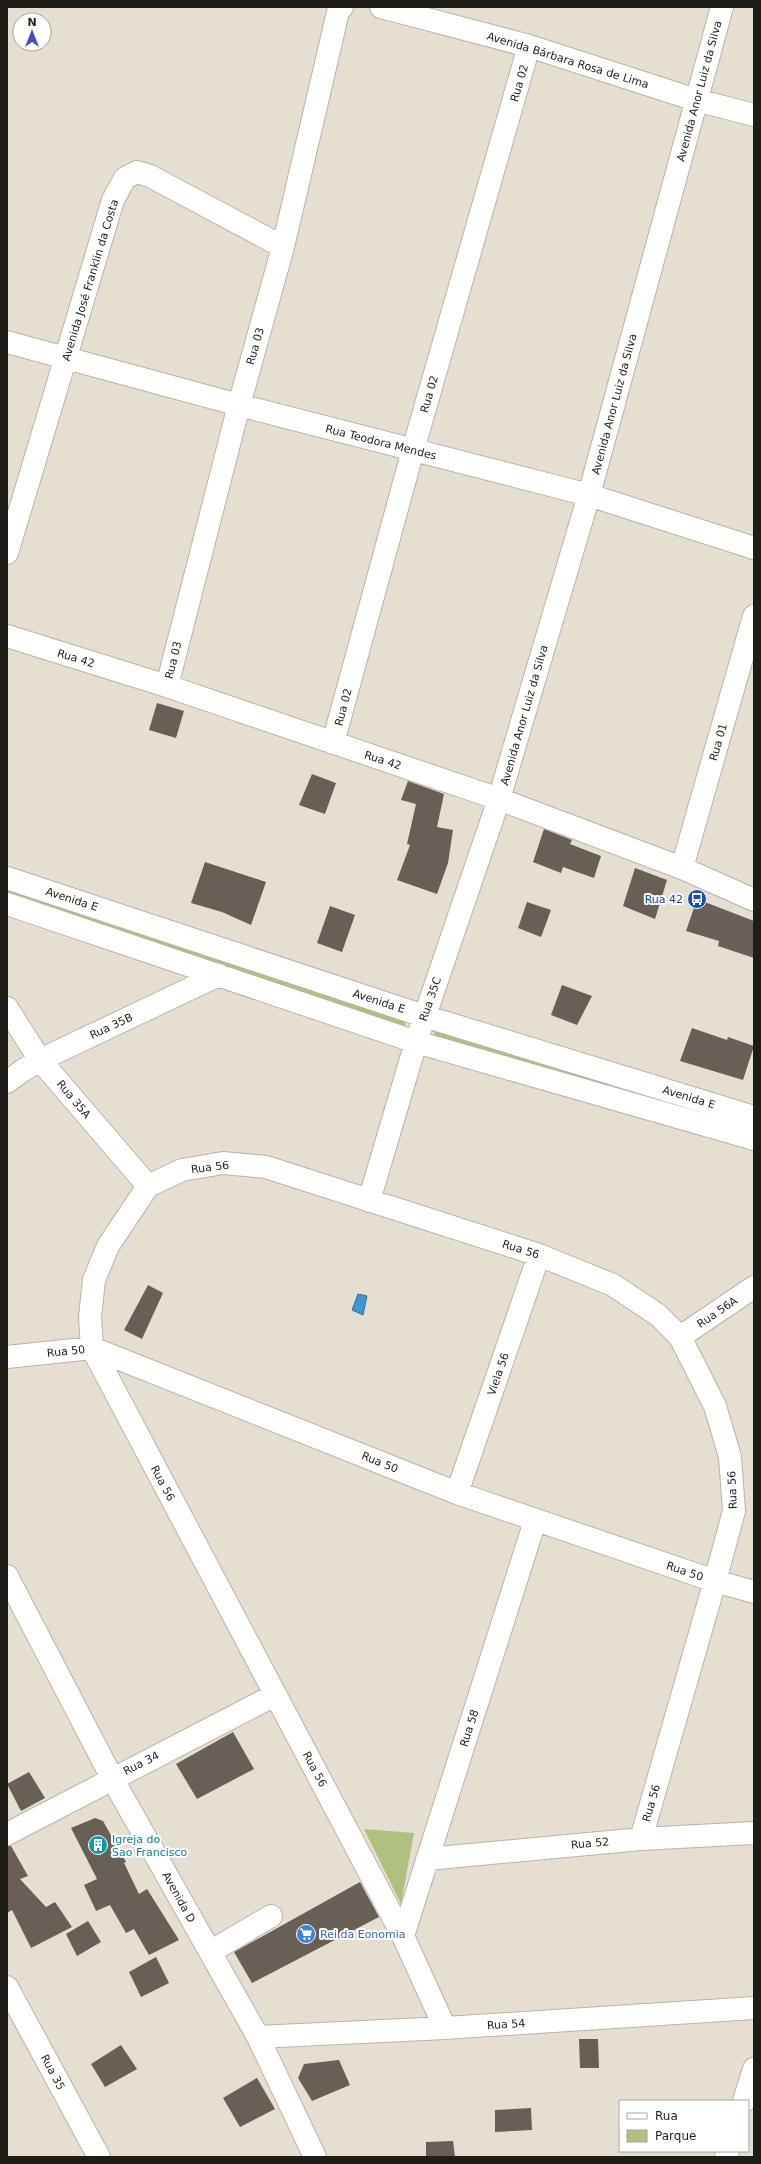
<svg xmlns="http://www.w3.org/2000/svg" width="761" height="2164" font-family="'DejaVu Sans',sans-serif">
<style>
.green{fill:#b0c07e}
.water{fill:#3f95d6;stroke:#35719d}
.building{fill:#685f56}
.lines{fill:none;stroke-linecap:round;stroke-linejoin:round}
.minor-casing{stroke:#b9b3a7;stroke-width:24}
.minor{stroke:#fff;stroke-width:22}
.labels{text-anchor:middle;stroke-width:4;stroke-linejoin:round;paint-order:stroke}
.street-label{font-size:11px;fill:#1f1d18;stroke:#fff}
.transit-label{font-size:11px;fill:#164399;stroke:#fff;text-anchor:end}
.culture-label{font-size:11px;fill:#0d838f;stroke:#fff;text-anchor:start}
.shop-label{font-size:11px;fill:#366cbe;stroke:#fff;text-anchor:start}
</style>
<rect width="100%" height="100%" fill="#e5dfd2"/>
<path class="green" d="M7,888L405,1020V1028L7,897Z
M435,1030L713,1116L435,1038L434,1035Z
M364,1829L414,1833L401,1904Z"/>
<path class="water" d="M358,1294L367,1296L363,1315L352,1310Z"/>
<path class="building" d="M157,703L184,711L176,738L149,730Z
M312,774L336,783L325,814L299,805Z
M408,781L444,794L437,827L453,830L448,863L437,894L397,880L410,845L407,844L416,804L401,800Z
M544,829L572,840L570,844L601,856L594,878L563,867L561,873L533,862Z
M205,862L266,882L251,925L222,912L191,903Z
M635,868L667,880L655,919L623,906Z
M697,899L754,921V958L718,946L719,941L686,931Z
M527,902L551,910L541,937L518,928Z
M330,906L355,915L342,952L317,943Z
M562,985L592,996L577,1025L551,1015Z
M692,1028L727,1040L728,1037L754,1046L743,1080L680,1061Z
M148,1285L163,1293L142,1339L124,1330Z
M233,1732L254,1769L197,1799L176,1764Z
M29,1772L45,1798L21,1811L7,1784Z
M95,1818L103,1821L126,1862L124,1863L139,1894L147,1889L179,1940L149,1955L134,1929L126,1933L110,1905L96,1911L84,1885L97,1879L71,1828Z
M7,1846H11L28,1876L20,1879L46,1907L55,1902L72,1927L31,1948L12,1910L7,1913Z
M360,1882L379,1917L252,1983L234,1952Z
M88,1921L101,1942L77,1956L66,1934Z
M156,1957L169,1983L141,1997L129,1972Z
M579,2039H598L599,2068H580Z
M121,2045L137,2069L105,2087L91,2064Z
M339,2060L350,2085L312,2101L298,2078L304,2064Z
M257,2078L275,2109L240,2127L223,2098Z
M531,2108L532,2130L495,2132V2110Z
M453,2141L455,2157H426V2142Z"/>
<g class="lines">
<defs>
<path id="minor" d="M381,7L529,46L696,100L754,115
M7,342L239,405L589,495L754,548
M7,553L113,200L125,178L137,172L150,176L283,247
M7,636L167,686L499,799L682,868L754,900
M167,686L239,405L283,247L338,12L342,7
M333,743L413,450L529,46
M682,868L754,616
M7,878L424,1016L754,1117
M7,904L416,1042L754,1139
M7,1008L40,1060L148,1186
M7,1082L22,1071L40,1060L219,975
M369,1201L416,1042L499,799L589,495L722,7
M680,1337L754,1287
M7,1357L92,1348L457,1493L715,1581L754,1592
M457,1493L539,1255
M7,1576L112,1778L258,2037L315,2157
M7,1834L275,1695
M427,1859L641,1839L754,1833
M403,1936L535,1521
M210,1952L271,1916
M7,1987L99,2157
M445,2028L403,1936L92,1348L90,1317L94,1280L108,1246L148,1186L182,1170L223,1163L266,1167L539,1255L613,1285L658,1315L680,1337L715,1406L730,1457L734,1511L715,1581L641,1839
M258,2037L445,2028L754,2008
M744,2101L754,2069
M726,2157L728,2151"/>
</defs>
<use href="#minor" class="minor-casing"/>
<use href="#minor" class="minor"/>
</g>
<defs>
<symbol id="bus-disc" viewBox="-11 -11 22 22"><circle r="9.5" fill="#1a4fb4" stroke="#fff"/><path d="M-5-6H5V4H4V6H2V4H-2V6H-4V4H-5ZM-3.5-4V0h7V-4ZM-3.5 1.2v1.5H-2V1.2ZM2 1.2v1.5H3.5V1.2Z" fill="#fff"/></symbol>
<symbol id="building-disc" viewBox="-11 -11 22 22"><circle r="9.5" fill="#0f9aa8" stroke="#fff"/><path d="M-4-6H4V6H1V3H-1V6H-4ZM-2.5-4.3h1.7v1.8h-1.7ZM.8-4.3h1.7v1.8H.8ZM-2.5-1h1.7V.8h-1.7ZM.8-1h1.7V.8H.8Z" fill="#fff"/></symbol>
<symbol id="supermarket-disc" viewBox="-11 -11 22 22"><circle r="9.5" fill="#3f7fe0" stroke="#fff"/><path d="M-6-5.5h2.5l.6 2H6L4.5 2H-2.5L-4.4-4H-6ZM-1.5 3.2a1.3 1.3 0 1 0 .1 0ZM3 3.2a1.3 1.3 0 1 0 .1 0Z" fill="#fff"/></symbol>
</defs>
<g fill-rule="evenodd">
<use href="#bus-disc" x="686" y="888" width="22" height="22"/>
<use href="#building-disc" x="87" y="1834" width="22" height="22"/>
<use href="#supermarket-disc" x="295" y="1923" width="22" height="22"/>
</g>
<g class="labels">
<g class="street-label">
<text transform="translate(568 60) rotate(17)" y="4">Avenida Bárbara Rosa de Lima</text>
<text transform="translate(519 83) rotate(-74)" y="4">Rua 02</text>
<text transform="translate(699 91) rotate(-75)" y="4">Avenida Anor Luiz da Silva</text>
<text transform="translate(90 280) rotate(-73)" y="4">Avenida José Franklin da Costa</text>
<text transform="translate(255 346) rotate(-74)" y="4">Rua 03</text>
<text transform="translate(429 394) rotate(-74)" y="4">Rua 02</text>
<text transform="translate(614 404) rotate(-75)" y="4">Avenida Anor Luiz da Silva</text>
<text transform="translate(381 442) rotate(14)" y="4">Rua Teodora Mendes</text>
<text transform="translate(76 658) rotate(17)" y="4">Rua 42</text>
<text transform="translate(173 660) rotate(-76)" y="4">Rua 03</text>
<text transform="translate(343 707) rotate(-75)" y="4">Rua 02</text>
<text transform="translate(524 715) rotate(-74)" y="4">Avenida Anor Luiz da Silva</text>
<text transform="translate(718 742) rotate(-74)" y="4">Rua 01</text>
<text transform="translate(383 760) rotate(18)" y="4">Rua 42</text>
<text transform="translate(72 899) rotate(18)" y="4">Avenida E</text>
<text transform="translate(430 999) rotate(-71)" y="4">Rua 35C</text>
<text transform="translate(379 1001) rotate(18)" y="4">Avenida E</text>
<text transform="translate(111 1026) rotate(-25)" y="4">Rua 35B</text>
<text transform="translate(689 1097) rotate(17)" y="4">Avenida E</text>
<text transform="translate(74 1099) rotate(50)" y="4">Rua 35A</text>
<text transform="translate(210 1167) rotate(-7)" y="4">Rua 56</text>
<text transform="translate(521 1249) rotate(18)" y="4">Rua 56</text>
<text transform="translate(717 1312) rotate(-34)" y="4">Rua 56A</text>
<text transform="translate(66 1351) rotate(-6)" y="4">Rua 50</text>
<text transform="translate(498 1374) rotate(-71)" y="4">Viela 56</text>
<text transform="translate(380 1462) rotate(22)" y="4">Rua 50</text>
<text transform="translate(163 1483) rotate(62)" y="4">Rua 56</text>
<text transform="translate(732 1490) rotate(-92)" y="4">Rua 56</text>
<text transform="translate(685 1571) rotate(19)" y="4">Rua 50</text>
<text transform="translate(469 1728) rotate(-72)" y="4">Rua 58</text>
<text transform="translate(141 1763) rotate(-27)" y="4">Rua 34</text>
<text transform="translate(315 1769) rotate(62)" y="4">Rua 56</text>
<text transform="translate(651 1803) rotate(-74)" y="4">Rua 56</text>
<text transform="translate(590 1843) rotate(-5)" y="4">Rua 52</text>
<text transform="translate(179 1897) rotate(61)" y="4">Avenida D</text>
<text transform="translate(506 2024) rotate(-4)" y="4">Rua 54</text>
<text transform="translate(53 2072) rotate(62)" y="4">Rua 35</text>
</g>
<g class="transit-label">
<text x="683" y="903">Rua 42</text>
</g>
<g class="culture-label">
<text x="112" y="1843">Igreja do<tspan x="112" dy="13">Sao Francisco</tspan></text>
</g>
<g class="shop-label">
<text x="320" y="1938">Rei da Eonomia</text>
</g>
</g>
<rect width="761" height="2164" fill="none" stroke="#1f1d18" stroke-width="16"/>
<rect x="619" y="2100" width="130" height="52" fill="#ffffff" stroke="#a5a5a3"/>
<rect x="627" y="2113" width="20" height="6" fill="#ffffff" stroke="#a5a5a3"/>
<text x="655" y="2120" font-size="12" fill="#1f1d18">Rua</text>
<rect x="627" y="2130" width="20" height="12" fill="#b0c07e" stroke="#a5a5a3"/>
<text x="655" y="2140" font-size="12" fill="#1f1d18">Parque</text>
<g transform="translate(32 32)"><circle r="19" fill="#ffffff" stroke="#a5a5a3"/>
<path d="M0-3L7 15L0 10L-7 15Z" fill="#464cc1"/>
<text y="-6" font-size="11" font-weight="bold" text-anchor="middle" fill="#1f1d18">N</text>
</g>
</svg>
